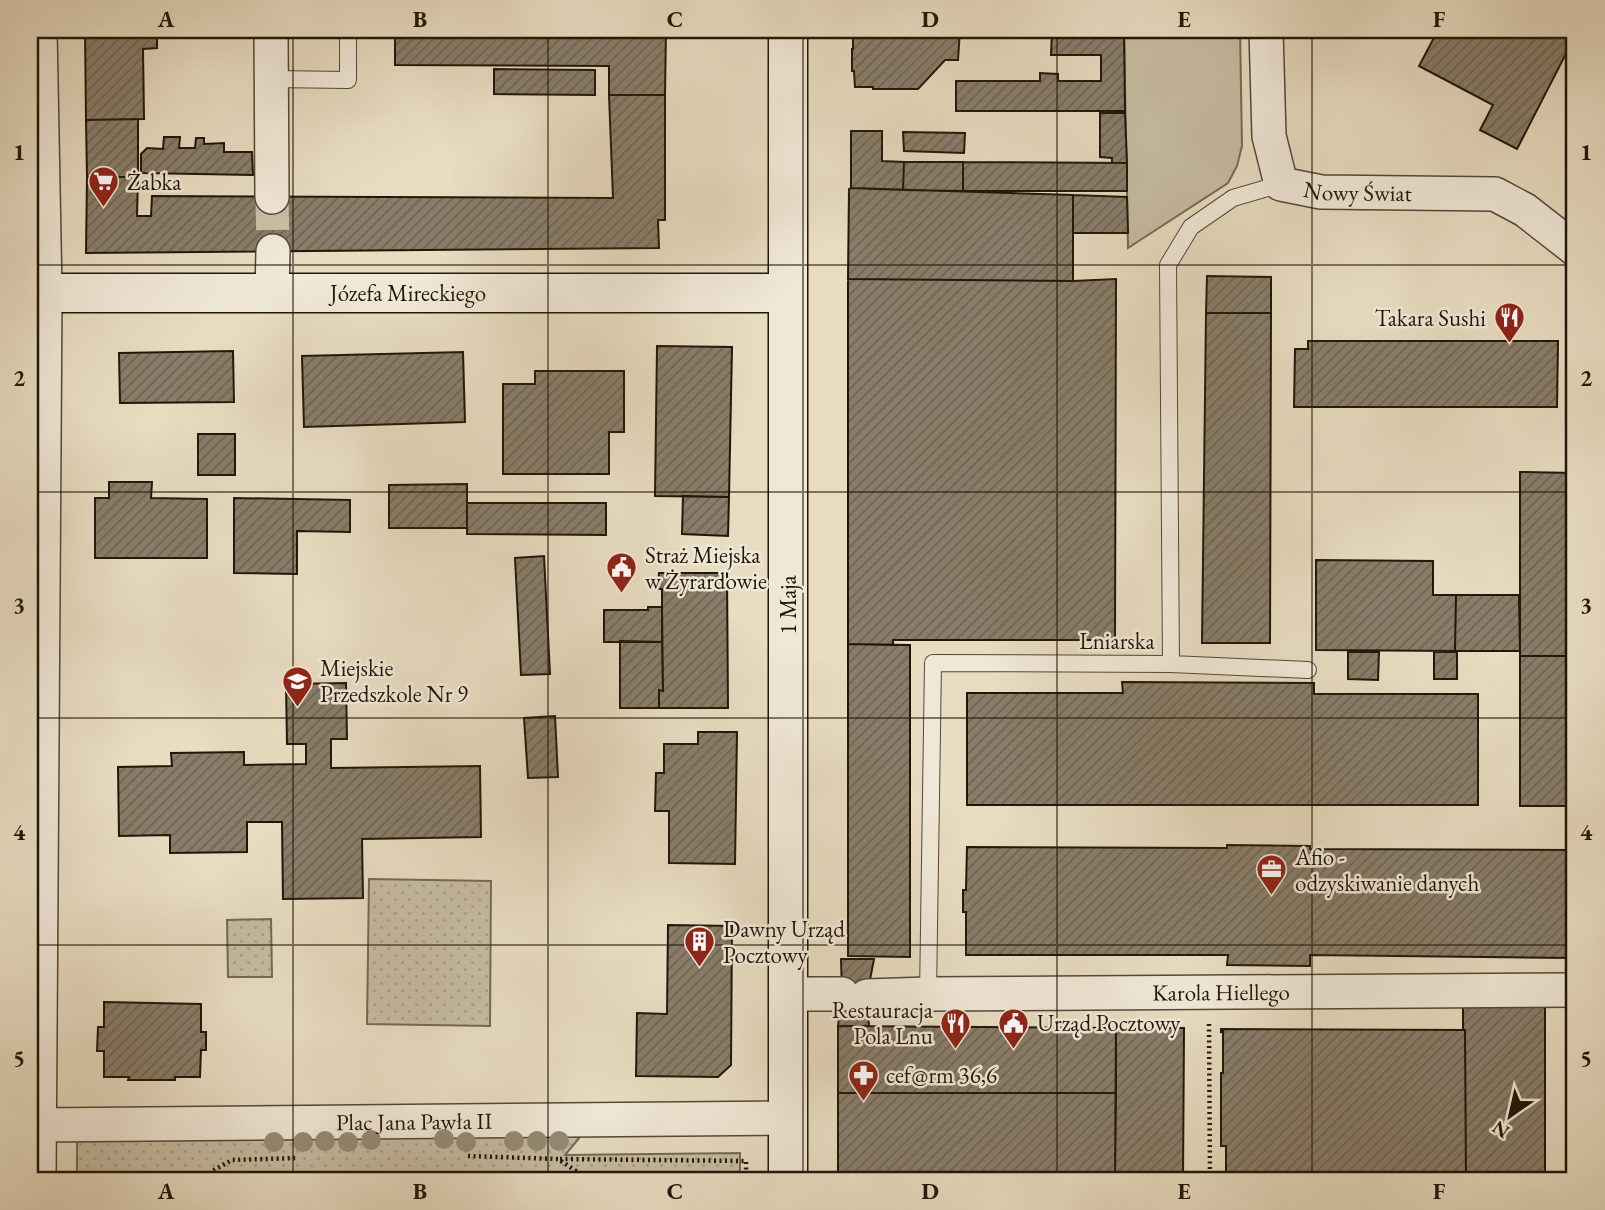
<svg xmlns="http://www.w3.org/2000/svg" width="1605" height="1210" font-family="'EB Garamond',serif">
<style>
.grass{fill:#c6bba2;stroke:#746956;stroke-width:2}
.park{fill:url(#park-dots);stroke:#746956;stroke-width:2}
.building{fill:url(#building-hatch);stroke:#211709;stroke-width:2}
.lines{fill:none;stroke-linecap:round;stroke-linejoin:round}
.street-tunnel{stroke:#cabea5;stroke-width:33;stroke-dasharray:33 17;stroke-linecap:butt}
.lane-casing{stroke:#534837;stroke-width:18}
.street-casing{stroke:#534837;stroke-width:36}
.secondary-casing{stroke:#211709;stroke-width:41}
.path{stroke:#211709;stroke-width:4.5;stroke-dasharray:2 3.5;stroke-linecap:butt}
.lane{stroke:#f0e8d7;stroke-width:16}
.street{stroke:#f0e8d7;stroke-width:33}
.secondary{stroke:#f0e8d7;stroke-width:38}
.tree{fill:#968b75}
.grid{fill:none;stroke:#211709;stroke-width:2;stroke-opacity:0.55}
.labels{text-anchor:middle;stroke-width:5;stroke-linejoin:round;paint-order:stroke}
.poi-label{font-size:23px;fill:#211709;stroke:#f0e8d7;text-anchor:start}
.street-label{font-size:23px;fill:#211709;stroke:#f0e8d7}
.neatline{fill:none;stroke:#211709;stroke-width:2.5}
.grid-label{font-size:23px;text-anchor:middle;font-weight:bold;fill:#211709}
</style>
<defs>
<pattern id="park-dots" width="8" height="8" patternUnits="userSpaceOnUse" patternTransform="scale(1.75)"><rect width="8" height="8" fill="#c6bba2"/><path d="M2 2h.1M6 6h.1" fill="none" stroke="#aaa08a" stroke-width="1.8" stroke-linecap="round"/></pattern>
<pattern id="building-hatch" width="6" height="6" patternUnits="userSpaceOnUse" patternTransform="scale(1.75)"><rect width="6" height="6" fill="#887d69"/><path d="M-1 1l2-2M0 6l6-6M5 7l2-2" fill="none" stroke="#6f6555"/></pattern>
</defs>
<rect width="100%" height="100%" fill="#e8dcc1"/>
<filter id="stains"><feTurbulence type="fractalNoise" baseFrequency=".00286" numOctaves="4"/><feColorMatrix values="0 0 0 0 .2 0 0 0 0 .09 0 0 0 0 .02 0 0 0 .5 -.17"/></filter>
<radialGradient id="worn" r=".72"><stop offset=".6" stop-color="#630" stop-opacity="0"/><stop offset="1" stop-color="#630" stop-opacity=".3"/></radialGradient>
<path class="grass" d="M1124,30H1240L1242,146L1237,166L1228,183L1128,248Z"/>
<path class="park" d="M369,879L491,881L490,1026L367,1024Z
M271,919L272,977H228L227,920Z
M585,1131L565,1155L740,1153V1180H77V1134Z"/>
<path class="building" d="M85,30H157V48L143,49L144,119L86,120Z
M395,30H666L665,95H609V66L395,65Z
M960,30L958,60H945L918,89H873V87H855L854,71H852V49H853V34L851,31Z
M1052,30H1124L1125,111H956V81H1040V73L1058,74V81H1101V55H1051Z
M1438,30H1575V36L1517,149L1480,130L1493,105L1419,66Z
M494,69L595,70V95L494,94Z
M609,95H665V220H658L659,248L86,253L87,177H138L137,216H151L152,196L613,198Z
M1100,113H1125L1127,163H1112V158L1100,157Z
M138,119V177H87L86,120Z
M851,131H882V161L904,162L903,190L851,188Z
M903,132L965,133L964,153L904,151Z
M164,137H180L179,148H195L196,138H204V144L224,143V152H252L253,175L141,173V154L147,148L163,149Z
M904,162H963V191L903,190Z
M963,162L1127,163V191H963Z
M851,188L1073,195V281L848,279L849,189Z
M1073,195L1127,197L1128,233H1073Z
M1207,276L1271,277V313H1206Z
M848,279L1073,281L1116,279L1115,640H893V645L848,644Z
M1206,313H1271L1270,643H1202Z
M1308,341H1558L1557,407H1294L1295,349H1308Z
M657,346L732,347L729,497L655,496Z
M233,351L234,402L120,403L119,353Z
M463,352L465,422L304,427L302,356Z
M535,371H624V432H609V474H503V384H535Z
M198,434H235V475H198Z
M1520,472L1575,473V656H1520Z
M109,482H152L151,498L207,499V558H95V498H109Z
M467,484V528H389V485Z
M683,496L729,497L728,536L682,534Z
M234,498L350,500V532L297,531V574L234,573Z
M467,503H606V535L467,534Z
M544,556L550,674L521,675L515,558Z
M1316,560L1433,561V595H1456L1455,651L1316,650Z
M659,573H727L728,708H659V690L663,691L662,607V589H658Z
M1456,595H1519L1520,651H1455Z
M648,607H662V642H604V610H648Z
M620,641L662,642L663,691L659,690V708H620Z
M848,644L910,645V957L848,956Z
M1348,652H1379L1378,680L1348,679Z
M1434,652H1457V679H1434Z
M1520,656H1575V806H1520Z
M1122,682L1314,683V694H1478V805H967V693H1123Z
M346,683L347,739H331V768L480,766L481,837L362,839L363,898L283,899L282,822H247V852L170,853V835L119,836L118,767L172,766L171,753L244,752V765L306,764V744H287L286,684Z
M555,716L558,777L528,778L524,718Z
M698,732H737L735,864L669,863V811H655L656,773H664V744H698Z
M1227,845L1310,846V849L1572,850V883H1575V925H1572V958L1310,955V966L1227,965L1228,955H966V912H963V890H966L967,847L1227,848Z
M668,925L732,926L731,1065L718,1077L636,1076L637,1013L667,1014Z
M841,959H874L867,996L869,1026H838L842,994Z
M104,1002L201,1004V1032H206V1050H201L200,1077H175V1080H128L129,1077H104V1051H97L98,1027H104Z
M1545,1004V1180H1466L1465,1030H1463V1005Z
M838,1026L1116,1028V1093H838Z
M1116,1028H1184L1183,1180H1115Z
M1221,1029L1465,1030L1466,1180H1226V1146H1221V1073H1223V1031L1221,1032Z
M838,1093H1116L1115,1180H838Z"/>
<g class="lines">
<path class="street-tunnel" d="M272,197L273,251"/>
<defs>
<path id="lane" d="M271,79L348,80V30
M1171,664L1308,670
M928,994L933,663L1171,664L1168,265L1191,227L1233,198L1281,184"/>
<g id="street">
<path d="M271,30L272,197"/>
<path id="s1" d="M1266,30L1269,136L1281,184L1321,192L1495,194L1525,210L1575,249"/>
<path d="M272,293L273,251"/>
<path d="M788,994H842"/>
<path id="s2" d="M867,996L928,994L1575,990"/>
<path id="s3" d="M40,1125L788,1118"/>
<path d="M39,1180L45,293L40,30"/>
</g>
<g id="secondary">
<path d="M788,30V1180"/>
<path id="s4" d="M30,293H787"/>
</g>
</defs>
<use href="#lane" class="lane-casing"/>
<use href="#street" class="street-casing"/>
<use href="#secondary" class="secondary-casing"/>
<path class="path" d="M1209,1024L1210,1180
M468,1156L558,1159L576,1171L585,1180
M560,1159L746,1161V1180
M200,1180L214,1170L232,1160L298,1158"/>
<use href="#lane" class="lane"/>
<use href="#street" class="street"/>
<use href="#secondary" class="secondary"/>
</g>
<g class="tree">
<circle cx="444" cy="1139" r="10"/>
<circle cx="371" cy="1140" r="10"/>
<circle cx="325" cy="1141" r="10"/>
<circle cx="514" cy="1141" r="10"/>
<circle cx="537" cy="1141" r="10"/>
<circle cx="559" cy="1141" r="10"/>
<circle cx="274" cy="1142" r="10"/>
<circle cx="303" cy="1142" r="10"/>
<circle cx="348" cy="1142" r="10"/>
<circle cx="466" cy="1142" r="10"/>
</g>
<path class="grid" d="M293,30V1180M548,30V1180M803,30V1180M1057,30V1180M1312,30V1180M30,265H1575M30,492H1575M30,718H1575M30,945H1575"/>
<defs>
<symbol id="supermarket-pin" viewBox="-11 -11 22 30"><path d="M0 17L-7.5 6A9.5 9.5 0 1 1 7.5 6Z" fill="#8f2418" stroke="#f0e8d7"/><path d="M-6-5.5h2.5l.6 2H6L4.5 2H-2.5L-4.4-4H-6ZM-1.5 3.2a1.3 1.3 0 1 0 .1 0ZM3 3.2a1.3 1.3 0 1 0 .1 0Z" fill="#fff"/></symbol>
<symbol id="restaurant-pin" viewBox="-11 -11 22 30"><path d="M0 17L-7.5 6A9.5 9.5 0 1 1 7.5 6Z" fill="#8f2418" stroke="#f0e8d7"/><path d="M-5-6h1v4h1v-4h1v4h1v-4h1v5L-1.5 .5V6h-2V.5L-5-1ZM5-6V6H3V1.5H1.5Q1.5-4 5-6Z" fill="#fff"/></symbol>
<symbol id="civic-pin" viewBox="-11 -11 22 30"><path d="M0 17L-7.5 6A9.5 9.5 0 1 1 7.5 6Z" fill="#8f2418" stroke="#f0e8d7"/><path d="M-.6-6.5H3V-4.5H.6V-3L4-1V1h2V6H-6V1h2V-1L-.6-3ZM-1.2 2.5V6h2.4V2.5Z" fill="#fff"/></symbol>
<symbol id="school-pin" viewBox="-11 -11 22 30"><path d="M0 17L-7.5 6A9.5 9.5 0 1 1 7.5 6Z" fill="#8f2418" stroke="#f0e8d7"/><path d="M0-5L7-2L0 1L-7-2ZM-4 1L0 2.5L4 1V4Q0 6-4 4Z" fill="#fff"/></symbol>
<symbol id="office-pin" viewBox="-11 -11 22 30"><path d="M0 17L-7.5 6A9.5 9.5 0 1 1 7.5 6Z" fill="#8f2418" stroke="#f0e8d7"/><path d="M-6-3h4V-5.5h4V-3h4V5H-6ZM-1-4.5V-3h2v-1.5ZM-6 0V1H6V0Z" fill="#fff"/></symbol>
<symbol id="building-pin" viewBox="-11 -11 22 30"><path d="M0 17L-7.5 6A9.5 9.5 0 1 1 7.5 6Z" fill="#8f2418" stroke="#f0e8d7"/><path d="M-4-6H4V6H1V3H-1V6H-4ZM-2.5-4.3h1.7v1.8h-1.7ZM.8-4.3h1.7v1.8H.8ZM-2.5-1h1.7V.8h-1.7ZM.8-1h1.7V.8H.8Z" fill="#fff"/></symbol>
<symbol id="pharmacy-pin" viewBox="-11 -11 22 30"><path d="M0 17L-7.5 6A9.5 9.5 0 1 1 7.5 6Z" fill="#8f2418" stroke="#f0e8d7"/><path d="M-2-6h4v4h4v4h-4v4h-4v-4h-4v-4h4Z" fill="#fff"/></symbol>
</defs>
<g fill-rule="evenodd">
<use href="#supermarket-pin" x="86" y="164" width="35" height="47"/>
<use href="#restaurant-pin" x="1492" y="300" width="35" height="47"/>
<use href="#civic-pin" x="604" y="550" width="35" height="47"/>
<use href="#school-pin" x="280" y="664" width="35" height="47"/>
<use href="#office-pin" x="1254" y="852" width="35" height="47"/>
<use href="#building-pin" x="682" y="924" width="35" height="47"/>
<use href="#restaurant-pin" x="938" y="1006" width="35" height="47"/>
<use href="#civic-pin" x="996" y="1006" width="35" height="47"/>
<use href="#pharmacy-pin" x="846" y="1058" width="35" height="47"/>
</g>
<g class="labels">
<g class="poi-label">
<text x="127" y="190">Żabka</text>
<text x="1486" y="326" text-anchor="end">Takara Sushi</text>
<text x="645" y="563">Straż Miejska<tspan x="645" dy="26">w Żyrardowie</tspan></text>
<text x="320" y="676">Miejskie<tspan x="320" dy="26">Przedszkole Nr 9</tspan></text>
<text x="1295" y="865">Afio -<tspan x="1295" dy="26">odzyskiwanie danych</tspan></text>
<text x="723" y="937">Dawny Urząd<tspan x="723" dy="26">Pocztowy</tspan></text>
<text x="933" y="1018" text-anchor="end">Restauracja<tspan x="933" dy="26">Pola Lnu</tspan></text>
<text x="1037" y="1031">Urząd Pocztowy</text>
<text x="886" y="1083">cef@rm 36,6</text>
</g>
<g class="street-label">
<text dy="8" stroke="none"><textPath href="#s1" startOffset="233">Nowy Świat</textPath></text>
<text dy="8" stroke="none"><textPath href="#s4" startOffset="378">Józefa Mireckiego</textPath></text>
<text transform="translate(788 605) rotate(-90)" y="8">1 Maja</text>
<text x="1117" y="649">Lniarska</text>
<text dy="8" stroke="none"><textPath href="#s2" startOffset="354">Karola Hiellego</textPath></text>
<text dy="8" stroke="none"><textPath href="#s3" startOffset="374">Plac Jana Pawła II</textPath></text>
</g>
</g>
<rect width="1605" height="1210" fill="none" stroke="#e8dcc1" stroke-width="77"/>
<g transform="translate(1510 1116) rotate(214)" stroke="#f0e8d7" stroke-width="5" paint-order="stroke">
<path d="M0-5L12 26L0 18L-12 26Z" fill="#211709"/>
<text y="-10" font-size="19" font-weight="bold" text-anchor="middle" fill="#211709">N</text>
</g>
<rect x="38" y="38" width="1528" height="1134" class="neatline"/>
<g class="grid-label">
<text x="166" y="27">A</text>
<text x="420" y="27">B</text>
<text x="675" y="27">C</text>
<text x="930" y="27">D</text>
<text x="1184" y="27">E</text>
<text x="1439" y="27">F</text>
<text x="19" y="160">1</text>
<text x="1586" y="160">1</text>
<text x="19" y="386">2</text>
<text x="1586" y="386">2</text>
<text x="19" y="613">3</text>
<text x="1586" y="613">3</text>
<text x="19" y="840">4</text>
<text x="1586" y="840">4</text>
<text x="19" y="1066">5</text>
<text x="1586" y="1066">5</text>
<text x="166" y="1199">A</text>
<text x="420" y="1199">B</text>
<text x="675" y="1199">C</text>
<text x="930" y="1199">D</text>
<text x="1184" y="1199">E</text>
<text x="1439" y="1199">F</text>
</g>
<rect width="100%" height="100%" filter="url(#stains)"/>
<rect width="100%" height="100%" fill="url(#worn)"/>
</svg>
